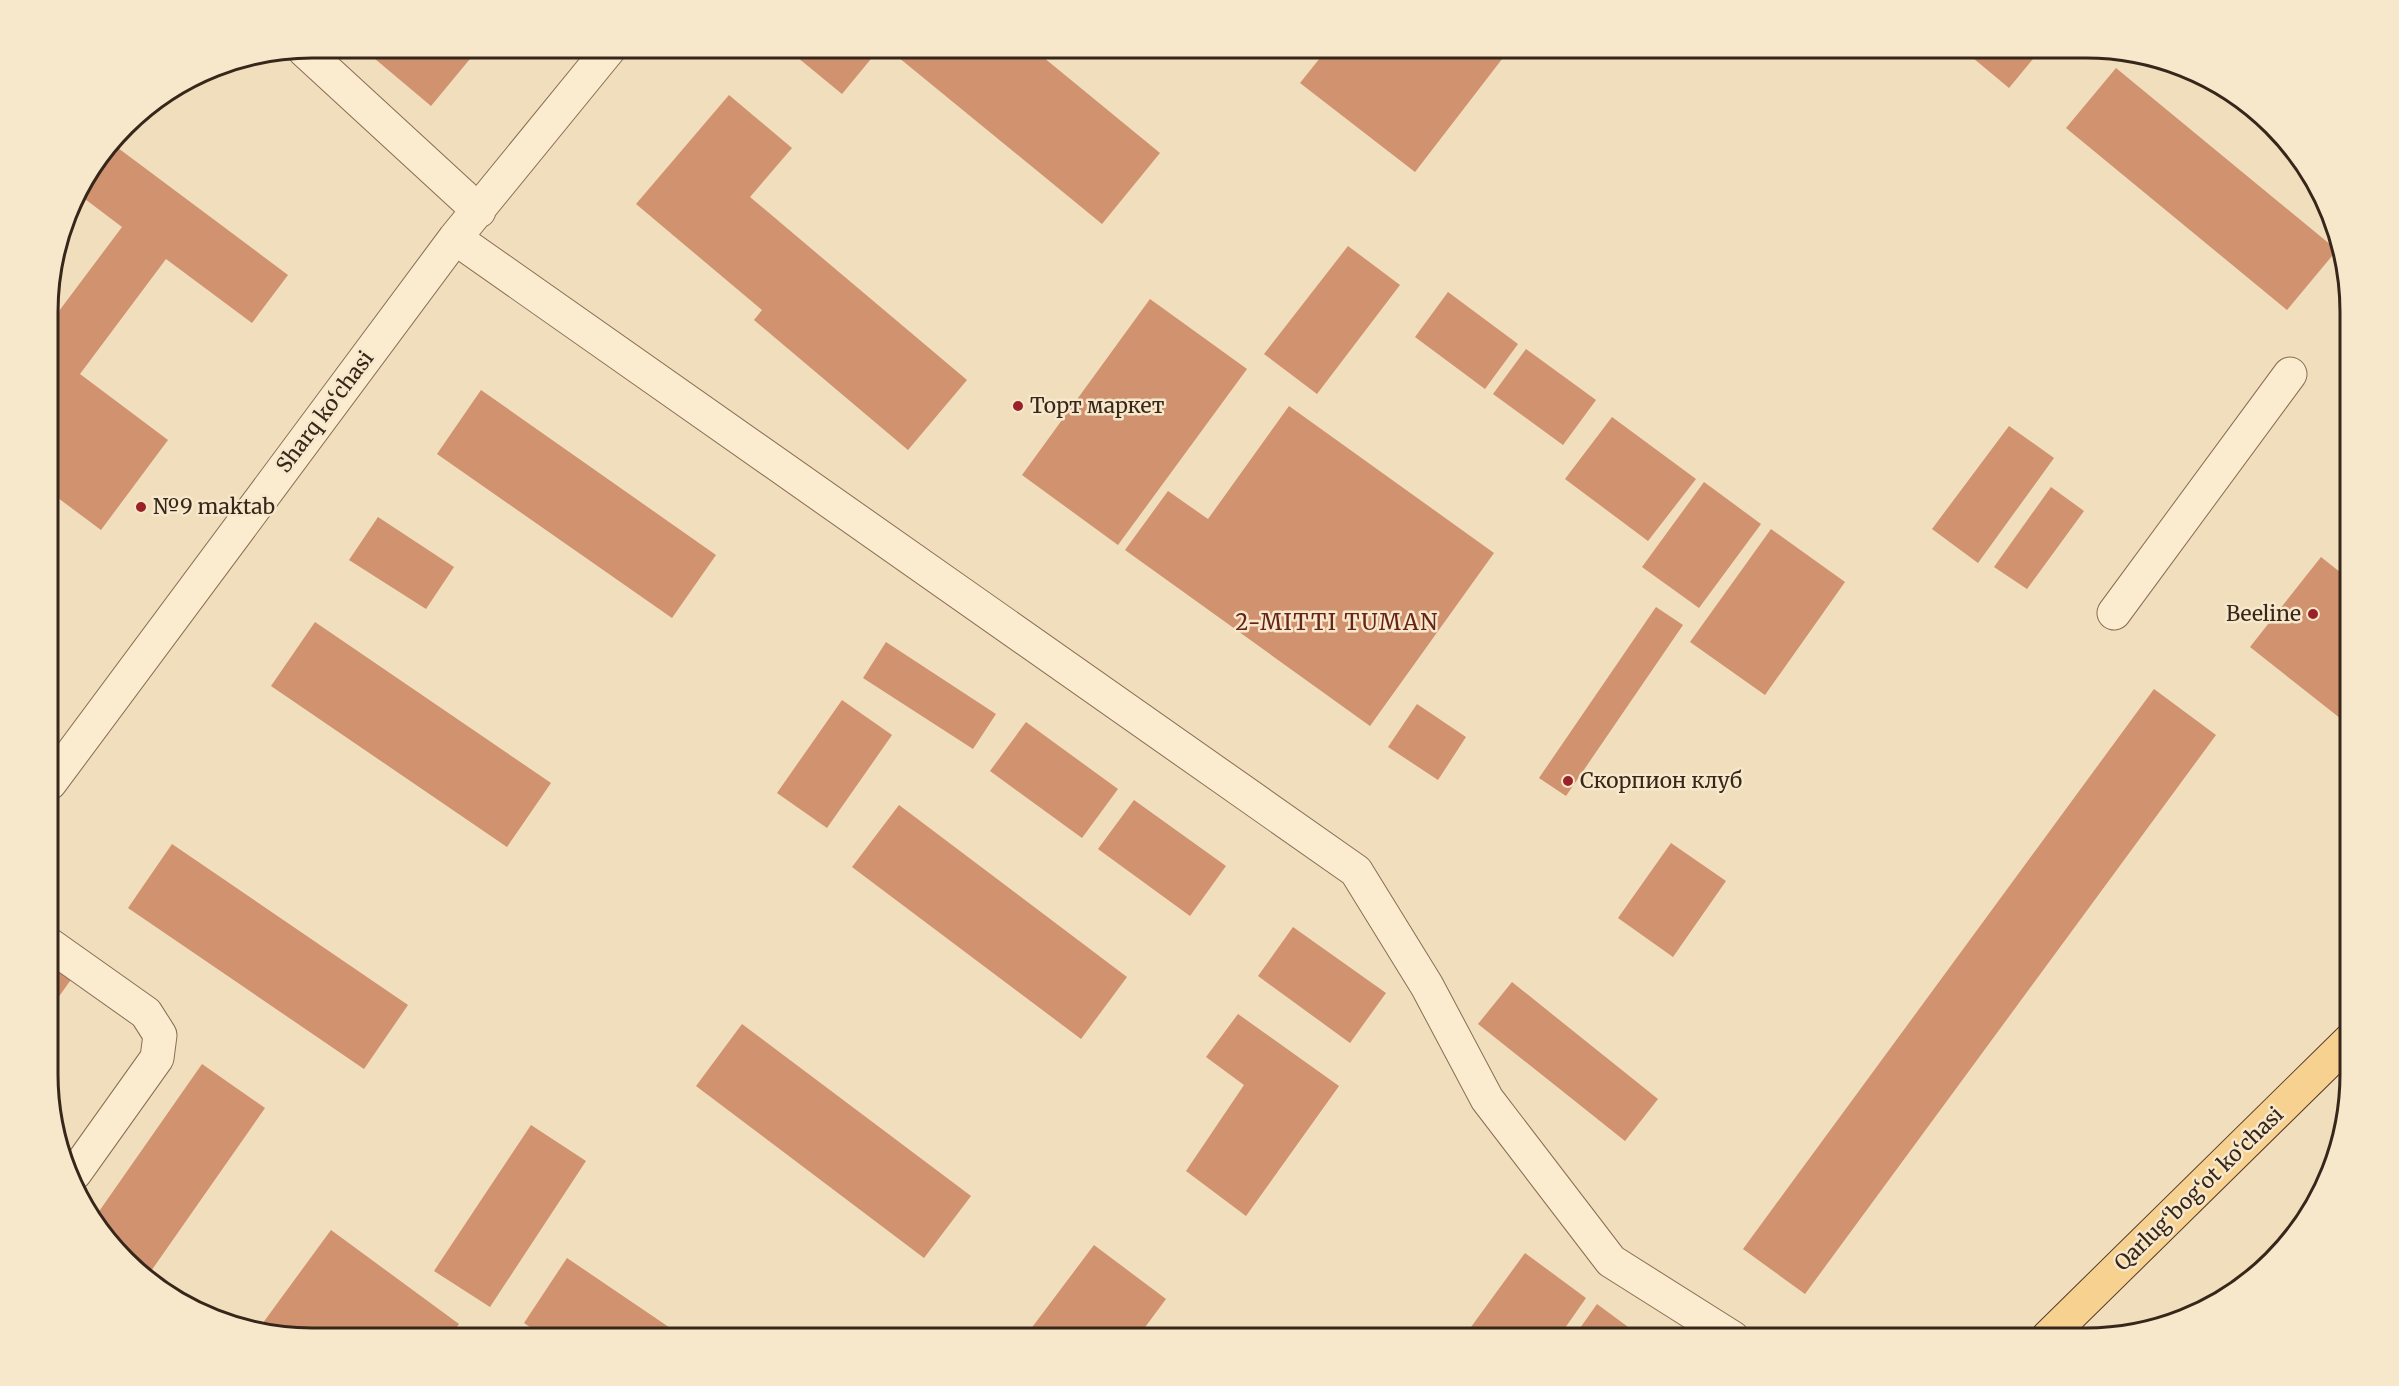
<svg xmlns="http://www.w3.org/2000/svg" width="2399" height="1386" font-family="Merriweather,serif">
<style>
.building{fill:#d1926f}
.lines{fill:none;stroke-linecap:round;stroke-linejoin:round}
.minor-casing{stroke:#896d54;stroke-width:35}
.major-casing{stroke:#563b29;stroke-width:35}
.minor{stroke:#fbebcf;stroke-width:33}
.major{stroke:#f7d190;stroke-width:33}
.poi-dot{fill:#9b2129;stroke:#f7e8cc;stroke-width:2}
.labels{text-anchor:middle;stroke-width:5;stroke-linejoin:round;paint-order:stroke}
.poi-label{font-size:21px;fill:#37261a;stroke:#f7e8cc;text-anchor:start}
.street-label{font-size:21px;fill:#37261a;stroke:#f7e8cc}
.neighbourhood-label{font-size:22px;letter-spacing:1.5px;fill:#662317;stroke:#f7e8cc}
.rim{fill:none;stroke:#37261a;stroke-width:3}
</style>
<rect width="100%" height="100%" fill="#f0debc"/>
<path class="building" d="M372,48H479L431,106L368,53Z
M786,48H880L842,94Z
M887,48H1032L1160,153L1102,224Z
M1328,48H1506L1509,50L1415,172L1300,83Z
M1961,48H2042L2009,88Z
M2116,68L2337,250L2287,310L2066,128Z
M729,95L792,148L750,197L967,380L908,450L754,320L762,310L636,204Z
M114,145L288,275L252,323L166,259L80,374L168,440L101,530L50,492V323L122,227L77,193Z
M1348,246L1400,285L1317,394L1264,354Z
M1448,292L1518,344L1485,389L1415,337Z
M1150,299L1247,369L1118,545L1022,475Z
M2350,329V353L2339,343Z
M1526,349L1596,400L1563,445L1493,394Z
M481,390L716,555L672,618L437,454Z
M1289,406L1494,553L1370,726L1125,550L1168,491L1208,519Z
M1612,417L1696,479L1648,541L1565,479Z
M2009,426L2054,458L1978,563L1932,529Z
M1704,482L1761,524L1699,608L1642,567Z
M2051,487L2084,511L2027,589L1994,567Z
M378,517L454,567L426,609L349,560Z
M1771,529L1845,582L1765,695L1690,642Z
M2321,557L2350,580V715L2345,722L2250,647Z
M1656,607L1683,625L1566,796L1539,778Z
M315,622L551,783L507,847L271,686Z
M886,642L996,714L973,749L863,678Z
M2154,689L2216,735L1805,1294L1743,1249Z
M842,700L892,735L827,828L777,793Z
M1417,704L1466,737L1438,780L1388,747Z
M1026,722L1118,789L1082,838L990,771Z
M1134,800L1226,866L1190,916L1098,849Z
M899,805L1127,977L1081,1039L852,867Z
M1671,843L1726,881L1673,957L1618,918Z
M172,844L408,1005L364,1069L128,908Z
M1293,927L1386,993L1350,1043L1258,976Z
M50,957L75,974L50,1009Z
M1512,982L1658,1099L1625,1141L1478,1024Z
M1238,1014L1339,1086L1246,1216L1186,1171L1244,1085L1206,1057Z
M742,1024L971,1196L924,1258L696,1086Z
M202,1064L265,1108L149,1274L93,1220Z
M531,1125L586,1161L490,1307L434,1271Z
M331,1230L459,1324L449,1338H312L257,1331Z
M1094,1245L1166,1299L1137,1338H1024Z
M1525,1253L1586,1298L1558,1338H1463Z
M567,1258L685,1338H546L524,1323Z
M1597,1304L1643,1338H1573Z"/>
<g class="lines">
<defs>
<path id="minor" d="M304,50L479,211
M455,238L1356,871L1427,986L1487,1099L1611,1261L1733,1338
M2114,613L2290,374
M50,783L455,238L610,48
M50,945L146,1013L160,1035L157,1058L75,1173"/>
<path id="major" d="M2048,1337L2350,1040"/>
</defs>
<use href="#minor" class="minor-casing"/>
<use href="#major" class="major-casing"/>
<use href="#minor" class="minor"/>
<use href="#major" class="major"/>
</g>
<g class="poi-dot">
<circle cx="1018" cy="406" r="6"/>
<circle cx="141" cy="507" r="6"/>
<circle cx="2313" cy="614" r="6"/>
<circle cx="1568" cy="781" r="6"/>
</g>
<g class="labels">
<g class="poi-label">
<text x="1030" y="413">Торт маркет</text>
<text x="153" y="514">№9 maktab</text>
<text x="2301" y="621" text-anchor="end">Beeline</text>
<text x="1580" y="788">Скорпион клуб</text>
</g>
<g class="street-label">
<text transform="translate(325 412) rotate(-53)" y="7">Sharq ko‘chasi</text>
<text transform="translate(2199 1189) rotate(-44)" y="7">Qarlug‘bog‘ot ko‘chasi</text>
</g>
<g class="neighbourhood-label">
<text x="1337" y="630">2-MITTI TUMAN</text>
</g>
</g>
<path d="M0 0H2399V1386H0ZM312 58H2086A254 254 0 0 1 2340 312V1074A254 254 0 0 1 2086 1328H312A254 254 0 0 1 58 1074V312A254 254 0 0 1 312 58Z" fill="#f7e8cc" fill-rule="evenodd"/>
<path class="rim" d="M312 58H2086A254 254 0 0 1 2340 312V1074A254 254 0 0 1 2086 1328H312A254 254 0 0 1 58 1074V312A254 254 0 0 1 312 58Z"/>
</svg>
